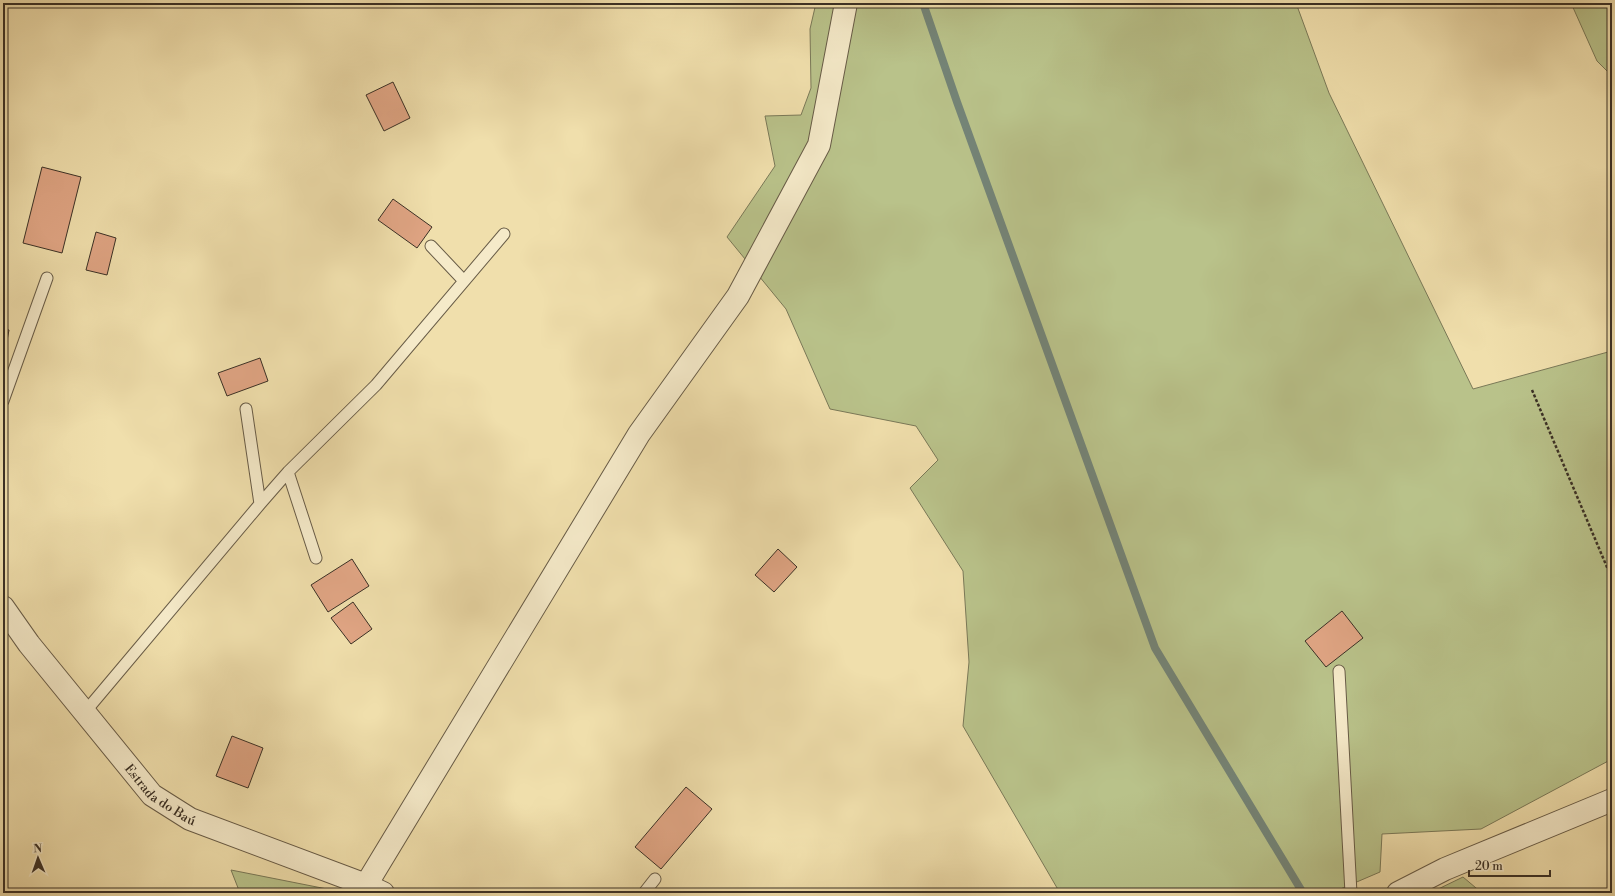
<svg xmlns="http://www.w3.org/2000/svg" width="1615" height="896" font-family="'Libre Bodoni',serif">
<style>
.green{fill:#b9c28a;stroke:#7a7958}
.lines{fill:none;stroke-linecap:round;stroke-linejoin:round}
.stream{stroke:#748477;stroke-width:8}
.building{fill:#e0a584;stroke:#3a3025}
.lane-casing{stroke:#685c47;stroke-width:13}
.street-casing{stroke:#685c47;stroke-width:24}
.path{stroke:#3a3025;stroke-width:2.5;stroke-dasharray:3 2;stroke-linecap:butt}
.lane{stroke:#f5eac9;stroke-width:11}
.street{stroke:#f5eac9;stroke-width:22}
.labels{text-anchor:middle;stroke-width:3;stroke-linejoin:round;paint-order:stroke}
.street-label{font-size:13px;fill:#3a3025;stroke:#f5eac9}
</style>
<rect width="100%" height="100%" fill="#f0dfac"/>
<filter id="stains"><feTurbulence type="fractalNoise" baseFrequency=".005" numOctaves="4"/><feColorMatrix values="0 0 0 0 .2 0 0 0 0 .09 0 0 0 0 .02 0 0 0 .5 -.17"/></filter>
<radialGradient id="worn" r=".72"><stop offset=".6" stop-color="#630" stop-opacity="0"/><stop offset="1" stop-color="#630" stop-opacity=".3"/></radialGradient>
<path class="green" d="M816,3H1296L1329,93L1473,389L1608,352L1612,349V759L1481,829L1382,834L1380,872L1331,893H1060L963,726L969,662L963,571L910,488L938,460L916,426L830,409L786,309L727,237L775,166L765,116L801,115L811,88L810,29Z
M1571,3H1612V76L1597,61Z
M231,870L332,890L338,893H240Z
M1463,877L1482,893H1430Z"/>
<g class="lines">
<path class="stream" d="M923,3L957,102L1155,648L1303,893"/>
</g>
<path class="building" d="M393,82L410,118L384,131L366,95Z
M42,167L81,177L62,253L23,243Z
M393,199L432,227L417,248L378,220Z
M96,232L116,238L107,275L86,270Z
M3,329L9,330L3,362Z
M260,358L268,381L227,396L218,373Z
M778,549L797,567L774,592L755,575Z
M352,559L369,586L328,612L311,585Z
M353,602L372,629L351,644L331,618Z
M1342,611L1363,638L1326,667L1305,641Z
M232,736L263,748L248,788L216,776Z
M686,787L712,809L661,869L635,847Z"/>
<g class="lines">
<defs>
<path id="lane" d="M431,246L464,281
M3,401L47,278
M246,409L260,504
M288,472L316,558
M1339,671L1351,893
M85,712L260,504L288,472L376,385L504,234
M644,893L655,879"/>
<g id="street">
<path id="s1" d="M3,607L29,644L152,795L190,819L366,885L383,893"/>
<path d="M366,885L639,434L738,296L819,145L846,3"/>
<path d="M1398,893L1445,869L1612,800"/>
</g>
</defs>
<use href="#lane" class="lane-casing"/>
<use href="#street" class="street-casing"/>
<path class="path" d="M1532,390L1612,579"/>
<use href="#lane" class="lane"/>
<use href="#street" class="street"/>
</g>
<g class="labels">
<g class="street-label">
<text dy="5" stroke="none"><textPath href="#s1" startOffset="246">Estrada do Baú</textPath></text>
</g>
</g>
<rect width="1615" height="896" fill="none" stroke="#f0dfac" stroke-width="16"/>
<rect x="4" y="4" width="1607" height="888" fill="none" stroke="#3a3025" stroke-width="2"/>
<rect x="8" y="8" width="1599" height="880" fill="none" stroke="#3a3025"/>
<g transform="translate(38 858) rotate(358)" stroke="#f5eac9" stroke-width="3" paint-order="stroke">
<path d="M0-3L7 15L0 10L-7 15Z" fill="#3a3025"/>
<text y="-6" font-size="11" font-weight="bold" text-anchor="middle" fill="#3a3025">N</text>
</g>
<path d="M1469 870v6h81v-6" fill="none" stroke="#3a3025" stroke-width="2"/>
<text x="1475" y="870" font-size="12" fill="#3a3025" stroke="#f5eac9" stroke-width="3" paint-order="stroke">20 m</text>
<rect width="100%" height="100%" filter="url(#stains)"/>
<rect width="100%" height="100%" fill="url(#worn)"/>
</svg>
